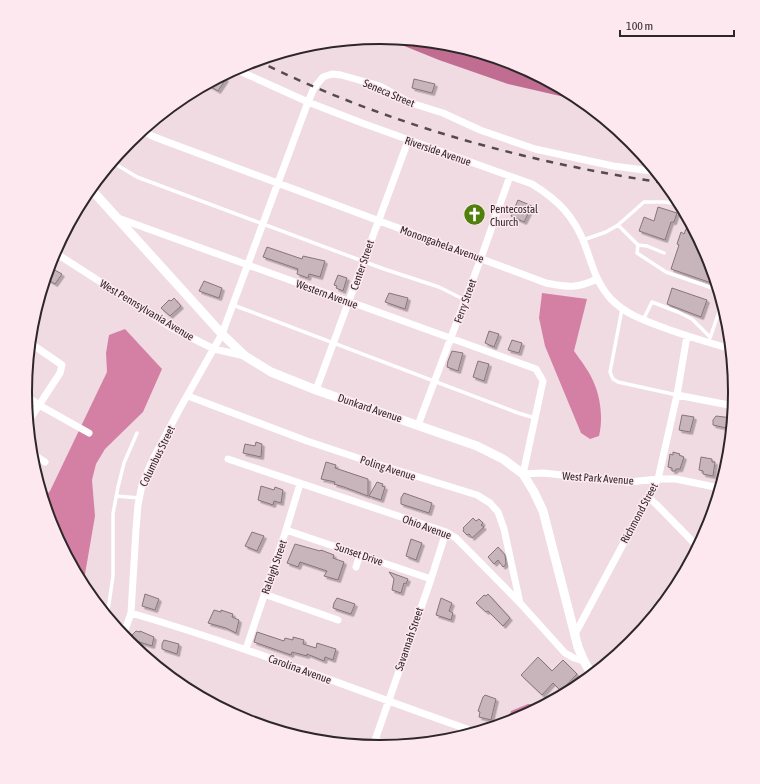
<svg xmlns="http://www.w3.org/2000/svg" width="760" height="784" font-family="'Asap Condensed',sans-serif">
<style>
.forest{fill:#d480a4}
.water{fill:#c06d91}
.building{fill:#c8b4bb;stroke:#87747b;filter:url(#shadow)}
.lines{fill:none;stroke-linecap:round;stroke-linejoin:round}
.service{stroke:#fff;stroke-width:3.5}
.minor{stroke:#fff;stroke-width:7}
.secondary{stroke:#fff;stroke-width:9}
.rail{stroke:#544b4f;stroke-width:2.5;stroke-dasharray:7 7;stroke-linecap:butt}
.labels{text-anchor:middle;stroke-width:3;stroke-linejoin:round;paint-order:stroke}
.street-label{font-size:11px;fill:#2e272a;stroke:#fee8f0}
.poi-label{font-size:11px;fill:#2e272a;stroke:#fee8f0;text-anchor:start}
.rim{fill:none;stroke:#2e272a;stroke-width:2}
</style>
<defs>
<filter id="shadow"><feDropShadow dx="2.5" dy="2.5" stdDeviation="0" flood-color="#0004"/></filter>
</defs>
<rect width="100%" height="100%" fill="#f0dbe3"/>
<path class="forest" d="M542,293L587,299L574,351C581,361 590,372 594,383C601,399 603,420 599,436L590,439L581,433L545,346L539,318Z
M125,329L162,369L143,412L105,449L96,464L92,480L95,516L83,586L52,528L43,498L50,491L107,372L106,353L109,335Z
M528,704L543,705L516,720L509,722L511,711Z"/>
<path class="water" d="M382,37L449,44L516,64L577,97L582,101L508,84L439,60Z"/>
<path class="building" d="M222,76L226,79L218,91L206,84Z
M414,79L435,84L432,93L412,88Z
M518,200L532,206L524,222L511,216Z
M658,207L677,213L674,222H671L665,240L639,231L644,217L654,221Z
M686,229L695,232L708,256L717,285L671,269L679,245L677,244L681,232L684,234Z
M267,247L302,259L303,256L325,261L320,277L309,274L308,278L297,274L298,269L263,257Z
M49,267L62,274L55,284L45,278Z
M338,275L347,278L343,291L336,288L337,286L334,285Z
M204,281L222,288L219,298L199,291Z
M672,288L707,300L701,317L667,304Z
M389,293L408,298L405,309L385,302Z
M174,298L181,306L170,316L161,308L169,300L171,301Z
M489,331L499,334L494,347L485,343Z
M512,340L522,343L519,353L508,350Z
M452,351L463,353L458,371L447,367L448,361Z
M478,361L489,364L484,381L473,377Z
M682,415L694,417L690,432L679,430Z
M716,416L732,418L731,429L713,425V420Z
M256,442L262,444L261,457L243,453L245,444L255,446Z
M673,452L680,454L679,455L684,457L680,469H676L675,471H672V468L668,467L670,454L673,455Z
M701,457L712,459V462H715L713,476L703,474V471L699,470Z
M326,462L336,465L335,468L368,479V496L344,487L334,484L335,482L321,479Z
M377,482L383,484L382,486L385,487L381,500L369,496Z
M261,486L274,490L275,487L283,490L281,503L274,501L273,505L258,500Z
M404,493L432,503L429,513L401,504V498Z
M473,518L476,521L479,519L483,523L481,525L484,527L472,538L469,534L467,535L463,531L464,529L463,528Z
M252,532L264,536L257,551L245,546Z
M411,539L422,543L416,560L406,556Z
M295,544L320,551L321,550L334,555L333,558L344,562L338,580L324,576L327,571L300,562L298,567L287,563Z
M498,547L505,555L506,564L503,567L498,560L494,564L488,557Z
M389,572L408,579L406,584L404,583L401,593L392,590L394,579Z
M145,594L159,599L155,610L142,606Z
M488,594L510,618L503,626L488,611L486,612L476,603L484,595L486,596Z
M337,598L355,604L351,614L333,608L334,603Z
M441,598L452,603L449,611L453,613L451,620L436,615Z
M214,610L221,612V610L233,614L232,617L239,620L236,633L226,628L208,623Z
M136,631L140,632V631L154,637L152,646L133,640L132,635Z
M257,632L284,641L285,638L293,640V637L304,640L303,644L316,648L317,643L336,649L333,660L325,657L324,661L307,654V656L292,652L291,655L254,642Z
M164,640L179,644L177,654L162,649V644Z
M538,657L552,671L563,660L577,674L561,691L553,683L542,695L521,675Z
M485,695L496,699L491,720L479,717L480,712L478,711L483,697Z"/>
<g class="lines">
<path class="service" d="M112,162L137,177L384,269L439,287L465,300
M618,225L638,245L637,253L666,272L718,290
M583,240L606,232L618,225L644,202H664L680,204
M638,245L647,246L664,253
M233,305L518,413L535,418
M622,309L610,372L613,379L618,382L677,395
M643,320L652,302L678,312L692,319L710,337
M710,338L722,303
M116,496L139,498
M107,617L113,576V514L118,487L124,463L137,433
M467,729L477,732"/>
<path class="minor" d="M235,69L308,102L362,123L532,184C558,200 574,216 585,245C592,264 596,283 611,299C627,316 649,322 670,330C690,337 710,343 731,349
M142,130L152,136L165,141L546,283C568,287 576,289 597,279
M82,200L90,188
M118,218L536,369L543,381L523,474L543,473L629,482L658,479H676L720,488
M54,252L172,328L214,349L245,356
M316,390L408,141
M25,395L39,405L89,433
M677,395L734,406
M188,396L307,441L364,460L477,495L490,503L498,512L504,529L520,603
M28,422L60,373L62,365L30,343
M418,425L481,258L510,176
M31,453L45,462
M228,459L446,532L456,538L520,603L565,653L574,658L584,661
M648,497L657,505L698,547
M286,530L431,579
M356,567L360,554
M264,594L338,620
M131,613C245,646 355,690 467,729V735
M653,617L651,615L653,611L675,589
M575,634L658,479L677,395L687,336
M123,636L131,613L136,529L138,505L142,485L152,461L179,410L222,334L308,102L314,88L323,77L332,74L341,75L380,86L411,103L443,113L480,130L535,149L613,166L652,171
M246,649L286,530L300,484
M373,746L431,579L446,532"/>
<path class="secondary" d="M90,188L222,334L245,356L271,372L316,390L477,446L503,459L523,474L534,492L543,511L578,647L584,661L592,675"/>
<path class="rail" d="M256,60C385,124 524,162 665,183"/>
</g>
<defs>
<symbol id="church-disc" viewBox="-11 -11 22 22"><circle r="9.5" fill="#507f0c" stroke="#fee8f0"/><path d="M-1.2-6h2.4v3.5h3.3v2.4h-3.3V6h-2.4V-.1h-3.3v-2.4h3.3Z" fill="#fff"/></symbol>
</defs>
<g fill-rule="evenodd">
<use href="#church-disc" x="462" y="202" width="25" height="25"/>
</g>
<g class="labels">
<g class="street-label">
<text transform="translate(389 93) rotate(23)" y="4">Seneca Street</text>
<text transform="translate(438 151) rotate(19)" y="4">Riverside Avenue</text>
<text transform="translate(442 244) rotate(20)" y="4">Monongahela Avenue</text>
<text transform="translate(362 265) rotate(-71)" y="4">Center Street</text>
<text transform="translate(327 294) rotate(20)" y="4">Western Avenue</text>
<text transform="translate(465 301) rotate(-70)" y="4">Ferry Street</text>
<text transform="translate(147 310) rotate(31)" y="4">West Pennsylvania Avenue</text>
<text transform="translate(370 408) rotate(19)" y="4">Dunkard Avenue</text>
<text transform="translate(157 456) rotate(-64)" y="4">Columbus Street</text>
<text transform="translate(388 468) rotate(18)" y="4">Poling Avenue</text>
<text transform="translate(598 478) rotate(4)" y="4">West Park Avenue</text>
<text transform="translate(639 513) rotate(-62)" y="4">Richmond Street</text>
<text transform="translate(427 527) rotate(20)" y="4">Ohio Avenue</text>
<text transform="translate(359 554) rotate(19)" y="4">Sunset Drive</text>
<text transform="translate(274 567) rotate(-71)" y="4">Raleigh Street</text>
<text transform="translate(409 639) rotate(-71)" y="4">Savannah Street</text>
<text transform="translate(300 669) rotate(20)" y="4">Carolina Avenue</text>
</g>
<g class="poi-label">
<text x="490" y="213">Pentecostal<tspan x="490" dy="13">Church</tspan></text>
</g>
</g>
<path d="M0 0H760V784H0ZM32 392a348 348 0 1 1 696 0a348 348 0 1 1-696 0Z" fill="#fee8f0" fill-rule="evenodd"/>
<path class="rim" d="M32 392a348 348 0 1 1 696 0a348 348 0 1 1-696 0Z"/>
<path d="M620 30v6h114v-6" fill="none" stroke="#2e272a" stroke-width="2"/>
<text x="626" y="30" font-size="12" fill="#2e272a" stroke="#fee8f0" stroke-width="3" paint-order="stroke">100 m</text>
</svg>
